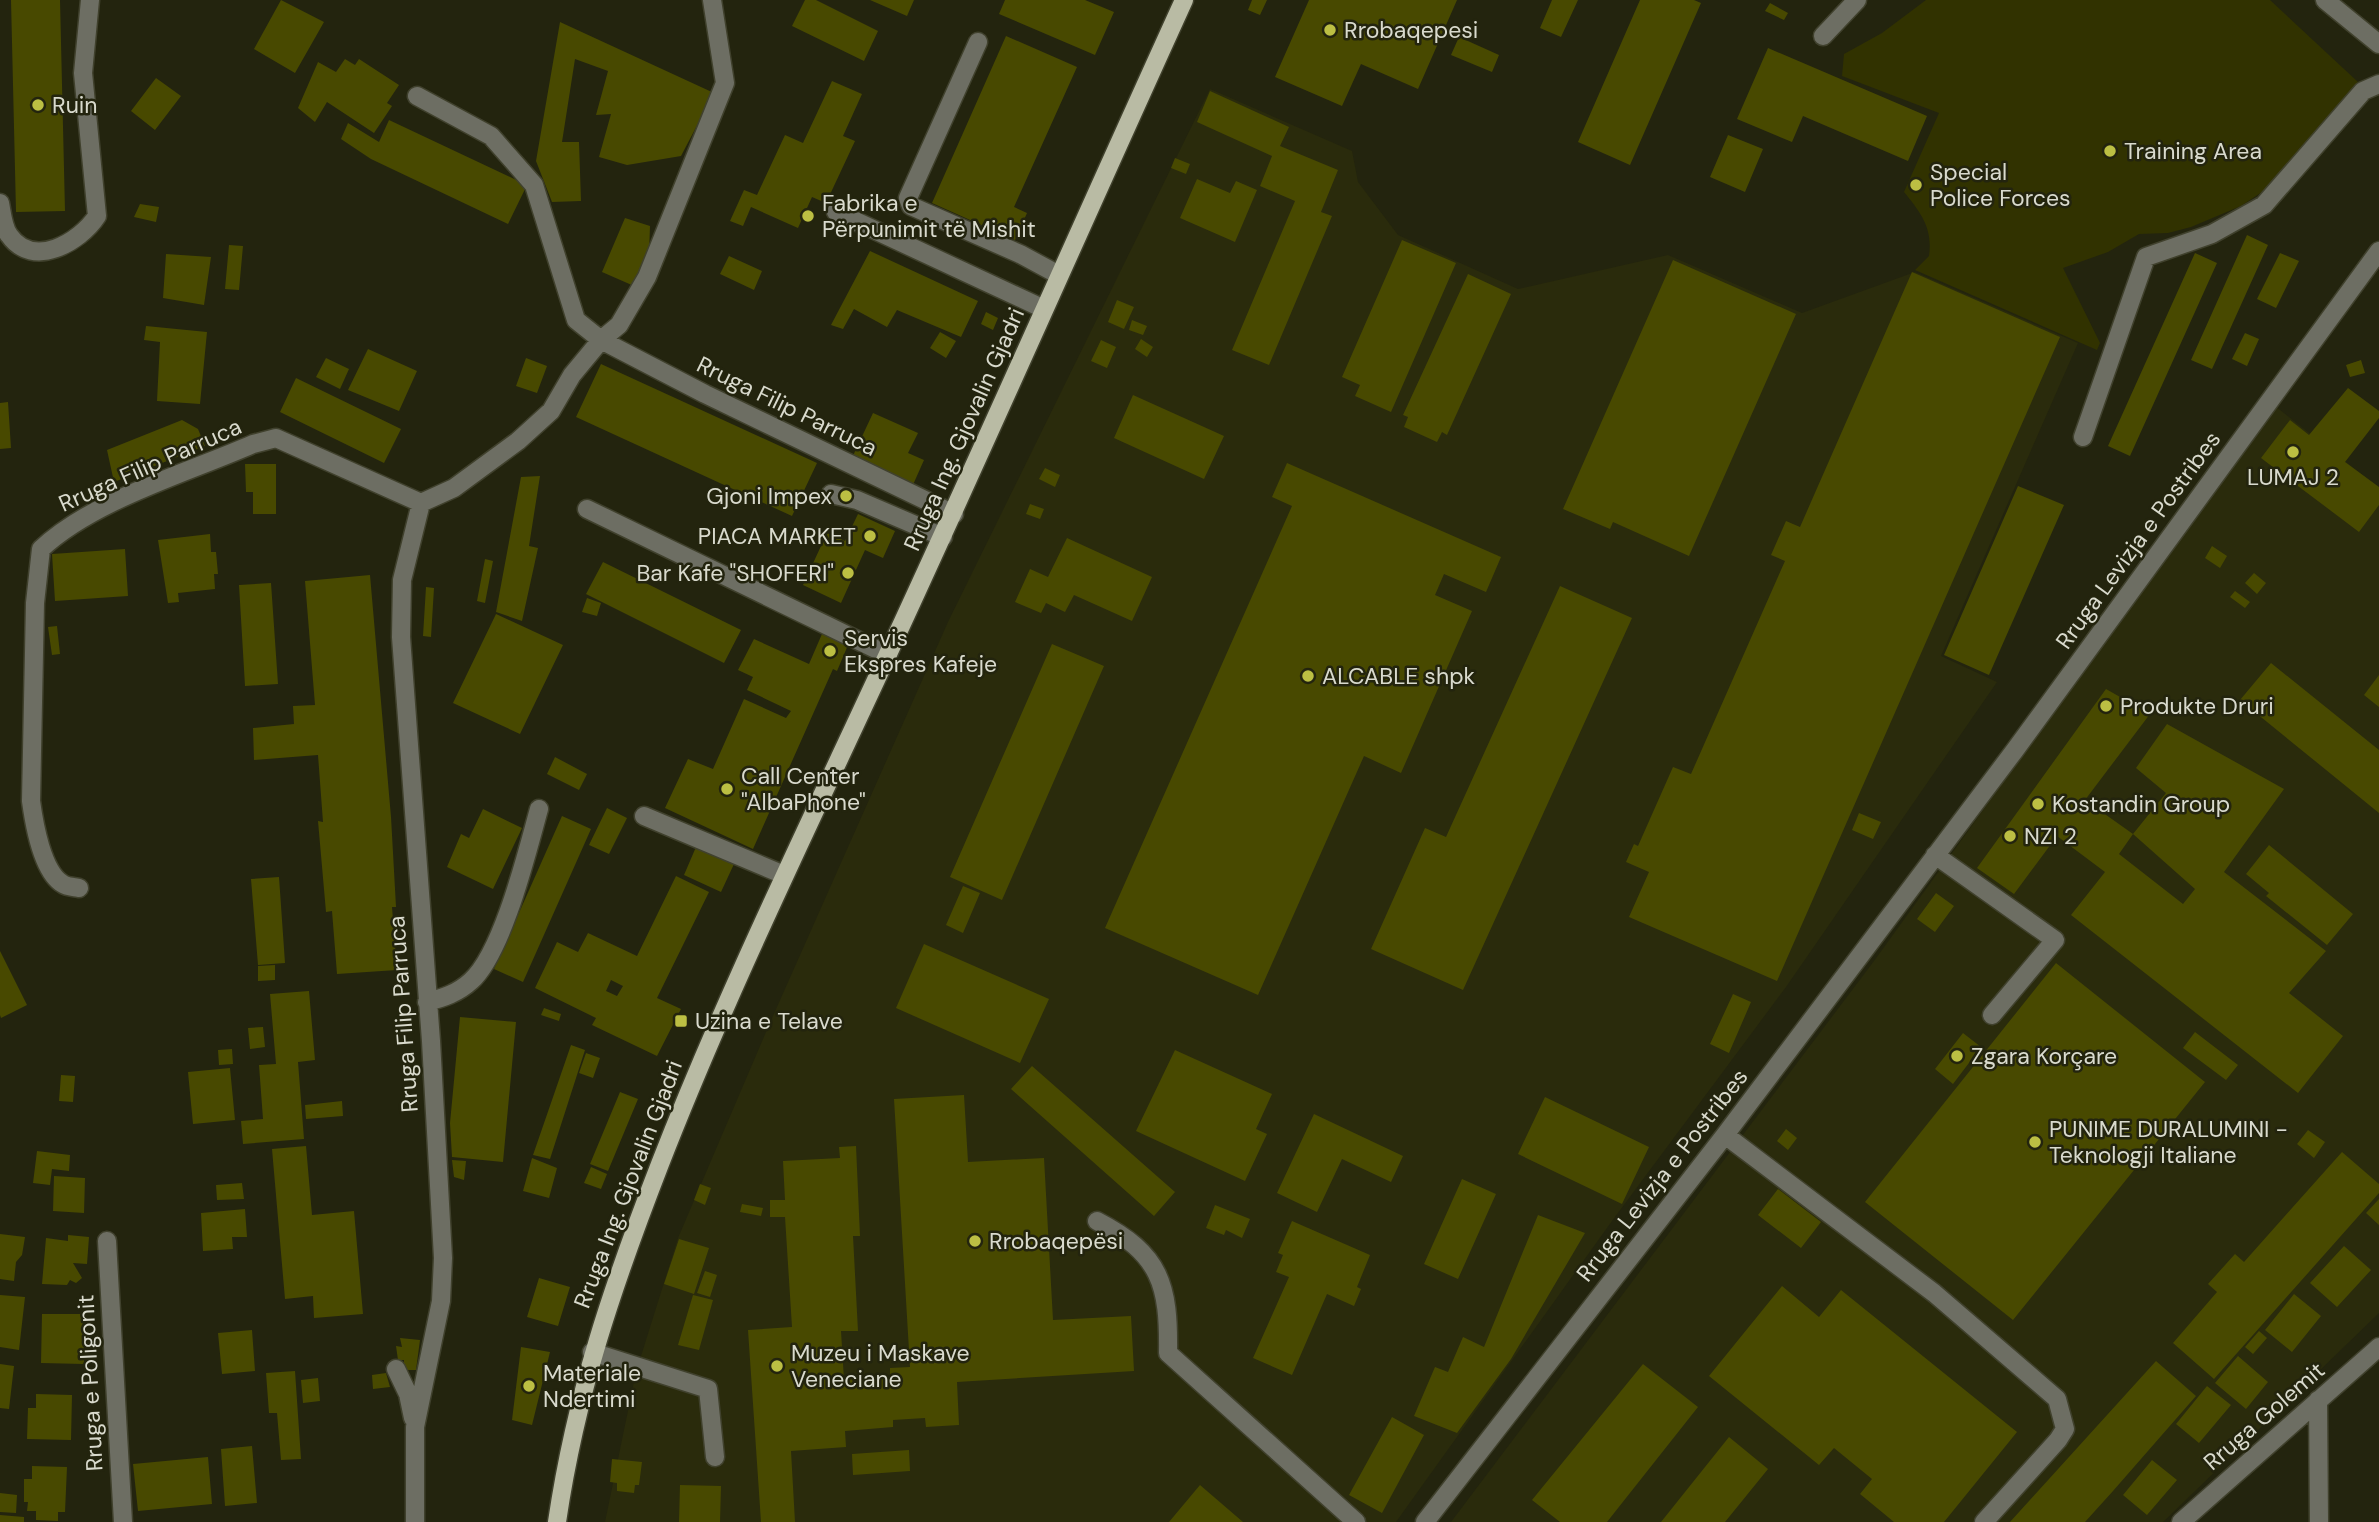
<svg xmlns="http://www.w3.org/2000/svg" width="2379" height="1522" font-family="'DM Sans',sans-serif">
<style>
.built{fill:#2a2b0c}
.park{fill:#313200}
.building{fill:#484900;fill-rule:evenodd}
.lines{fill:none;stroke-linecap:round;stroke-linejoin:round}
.minor-casing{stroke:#40412d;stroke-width:21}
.major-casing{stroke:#40412d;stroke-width:21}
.minor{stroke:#6d6e63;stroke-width:18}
.major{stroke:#b9bba4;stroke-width:18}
.poi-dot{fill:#bcbf43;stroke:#23240e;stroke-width:2.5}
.labels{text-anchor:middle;stroke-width:5;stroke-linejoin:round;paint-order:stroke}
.poi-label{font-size:23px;fill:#d9dacd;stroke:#23240e;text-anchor:start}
.street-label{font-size:23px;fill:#d9dacd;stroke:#23240e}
</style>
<rect width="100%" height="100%" fill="#23240e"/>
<path class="built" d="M1210,89L1352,151L1358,182L1398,235L1518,289L1668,255L1802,313L1915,272L2078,343L1941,656L1997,682L1786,987L1612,1221L1396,1522H605L636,1372L678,1238L769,1025L948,622Z
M2275,406L2379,488V1313L2163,1522H1451L1874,961Z"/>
<path class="park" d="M1926,0H2270L2358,82L2265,190L2241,206L2191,227L2168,233L2139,234L2108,252L2063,268L2100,343L2097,350L1915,270L1929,256C1933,228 1921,213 1904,192L1939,113L1842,76L1844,54L1882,33Z"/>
<path class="building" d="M11,0H60L65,211L16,212Z
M281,0L324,22L295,73L254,49Z
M805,0H816L878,31L864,61L792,26Z
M870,0H914L907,16Z
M1005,0H1085L1114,12L1095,55L999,14Z
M1252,0H1267L1260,15L1248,10Z
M1309,0H1457L1418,89L1361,64L1342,106L1275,77Z
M1552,0H1578L1561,37L1540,28Z
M1640,0H1694L1701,3L1630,165L1578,142Z
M1770,3L1788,13L1784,20L1765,11Z
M560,22L714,93L681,156L627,165L599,157L611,114L596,115L608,71L575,59L562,142H579L581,201L552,202L536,161Z
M1006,36L1077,67L1014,207L1027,213L1015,240L932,203Z
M1459,37L1499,55L1492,72L1451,55Z
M1768,48L1927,116L1908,161L1803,116L1792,142L1737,119Z
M345,59L355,65L359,59L399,85L387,103L392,106L374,133L327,102L315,122L298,108L318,62L336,72Z
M156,78L181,96L155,130L131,111Z
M832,81L862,94L843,136L855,141L826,203L812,197L798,228L751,207L743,226L730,221L744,190L757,195L785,135L803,143Z
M1210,91L1289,127L1280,146L1338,170L1321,212L1332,216L1269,365L1232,350L1295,201L1260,186L1272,156L1197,122Z
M389,120L527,185L508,224L371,159L341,139L348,123L379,142Z
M1728,135L1763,149L1745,192L1710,177Z
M1175,158L1190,164L1186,174L1171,168Z
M1197,179L1230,193L1236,181L1257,190L1235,242L1180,218Z
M140,204L159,207L156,222L134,217Z
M625,218L650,226L649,254L634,286L602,272Z
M2247,235L2268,245L2212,369L2191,360Z
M1402,240L1456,263L1391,412L1355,396L1360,385L1342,377Z
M229,245L243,246L239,290L225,289Z
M870,251L978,301L961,337L897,310L887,327L854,309L843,329L831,325Z
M2195,253L2217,263L2130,456L2108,446Z
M2280,253L2299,261L2276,308L2257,299Z
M166,254L211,257L204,305L163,298Z
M729,256L762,271L754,290L720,274Z
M1673,260L1796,314L1689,556L1613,522L1610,529L1563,509Z
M1912,272L2060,337L1777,981L1629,917L1649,872L1626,862L1634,844L1638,846L1673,767L1691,774L1785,561L1771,555L1786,521L1800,527Z
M1468,274L1511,294L1447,435L1442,432L1437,442L1404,427L1408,417L1403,415Z
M1117,300L1134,307L1124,329L1108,322Z
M986,312L998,318L993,330L981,324Z
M1132,320L1147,326L1143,335L1129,330Z
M146,326L207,332L200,404L157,401L160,342L144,340Z
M940,332L956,341L946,358L930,348Z
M2245,333L2259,339L2247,366L2232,359Z
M1141,339L1153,347L1147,357L1135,349Z
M1101,340L1116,347L1107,368L1091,361Z
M368,349L417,371L399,411L348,390Z
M326,358L349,369L340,389L316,377Z
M526,358L547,366L537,393L516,386Z
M2361,360L2365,373L2350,377L2346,365Z
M601,364L817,463L792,516L576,417Z
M296,378L401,429L384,463L280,412Z
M2348,388L2379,411V418L2345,462L2379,487V505L2359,532L2261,458L2290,420L2309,435Z
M1133,395L1224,436L1204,479L1114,438Z
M8,402L11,448L0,449V403Z
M873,413L918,433L908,453L924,460L912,487L851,460Z
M182,420L198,429L205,446L114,482L107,450Z
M1287,463L1501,557L1486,592L1444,574L1435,595L1472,611L1401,773L1364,756L1258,995L1105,928L1292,506L1272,497Z
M245,464H276V514H253V492H246Z
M1045,468L1060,475L1055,487L1039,479Z
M540,476L529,546L538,548L522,621L496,612L521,477Z
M2018,486L2064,505L1989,675L1944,655Z
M1030,504L1044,509L1040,519L1026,514Z
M858,514L895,531L883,558L865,550L841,603L803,585L827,533L845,541Z
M210,534L211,552H216L218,574H214L215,589L178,593L179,602L168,603L158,540Z
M1067,538L1152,577L1132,621L1074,595L1065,612L1046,603L1041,613L1015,602L1030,569L1048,577Z
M2212,546L2227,556L2220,568L2205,558Z
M125,549L128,596L55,601L52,554Z
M485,559L493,561L485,603L477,601Z
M603,562L741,630L724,663L586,594Z
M2254,573L2266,583L2257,594L2245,583Z
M370,575L391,817L396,907H392L397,970L337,974L332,911L326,912L318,821L323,822L318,755L254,760L253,728L294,724L293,706L315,705L305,581Z
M271,583L278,684L245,686L239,585Z
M1560,586L1632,618L1463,990L1371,949L1425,828L1446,837Z
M426,587L434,588L431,637L423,636Z
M2235,591L2250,602L2245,608L2230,597Z
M587,598L601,603L597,616L582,612Z
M496,614L563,645L520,734L453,703Z
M57,626L60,654L52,655L48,627Z
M825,627L851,638L837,671L833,669L753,849L665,808L688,759L713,769L744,699L786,718L791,711L747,690L753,677L738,670L754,639L809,664Z
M1052,644L1104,666L1002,900L950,877Z
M2271,663L2379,750V813L2240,700Z
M2379,675V707L2364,695Z
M2106,689L2150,714L2085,800L2133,834L2119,854L2183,904L2195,889L2133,834L2166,793L2136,768L2167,724L2284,789L2224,872L2326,951L2289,993L2343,1036L2298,1093L2071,915L2105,872L2057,836L2014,894L1977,868Z
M555,757L587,774L579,790L547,774Z
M607,808L627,818L609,854L589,845Z
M483,809L522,828L493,889L447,867L461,834L469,838Z
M1859,813L1881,822L1873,839L1852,830Z
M562,816L591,829L523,982L494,969Z
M2269,845L2353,914L2327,945L2266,896L2269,893L2246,874Z
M696,847L734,864L721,892L684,875Z
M676,876L709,892L657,998L681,1009L657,1056L592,1025L596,1018L535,988L557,942L578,952L588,933L637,956ZM611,980L623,986L617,996L606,991Z
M279,877L285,963L258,965L251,879Z
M963,886L980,893L963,933L946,925Z
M1936,893L1954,906L1935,932L1917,919Z
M924,944L1049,999L1020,1063L896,1008Z
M0,951L27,1005L1,1018L0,1015Z
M2056,963L2205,1082L2013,1320L1865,1202Z
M275,965V980L258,981V966Z
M309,991L315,1060L298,1062L304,1139L243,1144L241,1121L263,1119L259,1065L276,1064L270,994Z
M1733,994L1751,1002L1729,1053L1710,1044Z
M544,1008L561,1014L559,1021L541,1015Z
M460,1017L516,1022L503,1162L452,1157L450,1123Z
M263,1027L265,1047L250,1049L248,1028Z
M2195,1032L2238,1065L2226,1080L2183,1048Z
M1963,1033L1981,1047L1953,1084L1935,1069Z
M571,1045L585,1050L550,1159L533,1155Z
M232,1049L233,1064L219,1065L218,1050Z
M1175,1050L1272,1094L1256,1129L1267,1134L1245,1181L1136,1131Z
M586,1053L600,1058L593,1078L579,1073Z
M1032,1066L1175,1192L1154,1216L1011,1089Z
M230,1068L235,1120L193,1124L188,1072Z
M61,1075L75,1076L73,1102L59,1101Z
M620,1092L638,1099L608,1171L590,1164Z
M964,1095L968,1162L1044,1158L1053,1320L1131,1316L1134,1371L957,1382L959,1425L926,1427L925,1418L893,1420V1427L845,1431L846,1447L791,1451L795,1522H761L748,1330L792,1327L785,1217H770V1200H785L783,1161L840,1158L839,1147L856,1146L860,1236H853L858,1331H841L844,1380L890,1376V1368L910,1367L894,1099Z
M1545,1097L1649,1147L1622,1204L1518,1154Z
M342,1101L343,1116L306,1119L305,1105Z
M1314,1114L1403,1156L1391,1182L1342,1159L1317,1212L1277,1193Z
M1786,1129L1797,1138L1788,1150L1777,1141Z
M2308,1130L2325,1142L2314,1158L2297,1144Z
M306,1146L312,1215L354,1211L363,1314L314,1318L313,1296L285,1299L272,1149Z
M37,1151L70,1155L69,1171L52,1169L50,1185L33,1183Z
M2342,1152L2379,1184V1193L2214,1379L2173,1343L2217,1292L2208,1284L2235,1254L2244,1262Z
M532,1158L557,1168L549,1198L523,1191Z
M452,1160L466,1161L464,1180L454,1177Z
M591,1167L607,1174L601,1189L584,1183Z
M54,1176L85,1178L84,1213L53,1211Z
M1462,1179L1496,1194L1458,1279L1424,1264Z
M242,1183L244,1199L217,1200L216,1185Z
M700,1184L711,1188L705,1205L694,1200Z
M1778,1189L1821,1222L1801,1248L1758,1215Z
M2379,1199V1225L2366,1213Z
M742,1204L763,1208L761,1216L740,1212Z
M1215,1205L1250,1219L1242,1238L1226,1230L1224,1235L1206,1228Z
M245,1209L247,1237H232L233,1249L203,1251L201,1213Z
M1538,1215L1585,1233L1511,1359L1457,1433L1414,1416L1435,1367L1448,1372L1463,1337L1484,1347Z
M1292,1221L1370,1255L1357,1287L1361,1289L1354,1306L1327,1294L1292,1375L1253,1358L1289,1277L1276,1272L1283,1255L1278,1253Z
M0,1234L25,1237L22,1255L16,1262L14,1281L0,1279Z
M68,1235L89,1237L87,1264L73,1263L82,1278L76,1283L70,1280L67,1285L42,1284L46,1238L68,1241Z
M679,1239L709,1248L694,1294L664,1284Z
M2344,1246L2371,1270L2337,1307L2310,1283Z
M705,1271L717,1275L710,1297L697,1293Z
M539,1278L570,1287L558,1326L527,1317Z
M1782,1286L1819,1317L1841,1290L2017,1432L1944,1522H1894L1860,1494L1872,1479L1834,1448L1819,1465L1709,1376Z
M2294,1294L2321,1316L2292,1352L2265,1330Z
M0,1295L25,1297L19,1350L0,1347Z
M693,1295L713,1300L699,1350L678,1345Z
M42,1314H85L84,1364L41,1363Z
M252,1330L255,1371L222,1374L218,1333Z
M2259,1331L2267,1338L2253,1354L2245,1347Z
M400,1338L420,1340L416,1370H404V1360H398L396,1346L402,1347Z
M521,1347L550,1352L532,1425L512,1420Z
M2238,1356L2268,1382L2246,1409L2215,1383Z
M2156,1361L2196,1396L2113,1491L2085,1522H2010Z
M0,1364L14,1366L9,1409L0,1408Z
M1643,1364L1698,1407L1607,1522H1560L1532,1500Z
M295,1371L301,1459L281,1460L277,1413H269L266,1373Z
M386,1373L390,1387L373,1389L372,1375Z
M318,1378L320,1401L303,1403L301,1380Z
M2207,1386L2231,1405L2199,1443L2176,1424Z
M36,1394L72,1395L71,1440L27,1439L28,1408H36Z
M1392,1417L1424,1435L1382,1513L1349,1495Z
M1729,1437L1768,1469L1725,1522H1661Z
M252,1446L257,1503L225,1506L221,1449Z
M909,1450L910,1471L853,1475L852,1454Z
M208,1457L212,1504L138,1511L133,1464Z
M612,1459L642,1462L639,1485H635L634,1493L617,1491V1483L610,1482Z
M2152,1460L2177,1480L2147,1515L2123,1495Z
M32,1466L67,1467L65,1512H58V1521L36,1520V1511H27L28,1502H24V1479H32Z
M680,1485L721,1486L720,1522H679Z
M1200,1485L1243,1522H1169Z
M0,1493L17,1495L16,1513L0,1512Z
M0,1515L24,1517V1522H0Z"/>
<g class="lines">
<defs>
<path id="minor" d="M2325,0L2379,44
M1823,36L1857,0
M978,42L908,198L911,206L1020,254L1059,275
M417,96L491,136L534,185L576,320L601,340L705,394L954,514
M0,203C2,213 3,227 9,235C33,270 80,242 97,216L83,73L90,0
M836,212L1044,309
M2083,437L2146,257L2212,234L2264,205L2363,91L2379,84
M831,494L857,500L943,537
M587,509L888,655
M644,816L784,875
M1935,855L2055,940L1992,1015
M79,888C75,887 67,887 63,884C42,872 34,823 31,801L35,603L41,549C93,500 187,473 253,444L276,438L421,503L454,488L518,441L551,411L572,375L601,340L619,325L647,277L725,83L712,0
M427,1002C443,998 458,993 471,981C503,952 527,852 539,809
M1725,1135L1934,1293L2057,1399L2065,1429L2058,1440L1984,1522
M1097,1221C1161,1254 1169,1285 1168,1353L1356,1522
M107,1241L123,1522
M592,1352L708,1389L715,1457
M396,1369L408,1394L413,1418
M2318,1400L2319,1522
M415,1522V1427L441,1301L443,1258L431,1041L401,637L402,580L421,503
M1425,1522L1725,1135L2015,750L2379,251
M2181,1522L2379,1347"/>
<path id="major" d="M557,1522C576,1393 613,1285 660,1164C720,1010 792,860 862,710C972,475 1076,237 1184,0"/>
</defs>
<use href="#minor" class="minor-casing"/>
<use href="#major" class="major-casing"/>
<use href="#minor" class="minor"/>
<use href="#major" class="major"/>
</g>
<g class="poi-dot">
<circle cx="1330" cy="30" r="7"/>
<circle cx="38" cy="105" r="7"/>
<circle cx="2110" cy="151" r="7"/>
<circle cx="1916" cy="185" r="7"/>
<circle cx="808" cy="216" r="7"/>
<circle cx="2293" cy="452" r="7"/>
<circle cx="846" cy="496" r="7"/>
<circle cx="870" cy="536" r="7"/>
<circle cx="848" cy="573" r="7"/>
<circle cx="830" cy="651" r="7"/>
<circle cx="1308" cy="676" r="7"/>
<circle cx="2106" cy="706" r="7"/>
<circle cx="727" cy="789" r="7"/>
<circle cx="2038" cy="804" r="7"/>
<circle cx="2010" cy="836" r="7"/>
<rect x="674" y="1014" width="14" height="14" rx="3.5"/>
<circle cx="1957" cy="1056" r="7"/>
<circle cx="2035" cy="1142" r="7"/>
<circle cx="975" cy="1241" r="7"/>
<circle cx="777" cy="1366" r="7"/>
<circle cx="529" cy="1386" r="7"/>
</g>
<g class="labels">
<g class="poi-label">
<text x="1344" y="38">Rrobaqepesi</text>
<text x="52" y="113">Ruin</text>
<text x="2124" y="159">Training Area</text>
<text x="1930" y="180">Special<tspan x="1930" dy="26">Police Forces</tspan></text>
<text x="822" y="211">Fabrika e<tspan x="822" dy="26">Përpunimit të Mishit</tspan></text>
<text x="2293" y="485" text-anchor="middle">LUMAJ 2</text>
<text x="832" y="504" text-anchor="end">Gjoni Impex</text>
<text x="856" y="544" text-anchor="end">PIACA MARKET</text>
<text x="834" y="581" text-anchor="end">Bar Kafe "SHOFERI"</text>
<text x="844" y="646">Servis<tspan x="844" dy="26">Ekspres Kafeje</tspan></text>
<text x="1322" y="684">ALCABLE shpk</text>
<text x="2120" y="714">Produkte Druri</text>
<text x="741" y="784">Call Center<tspan x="741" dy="26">"AlbaPhone"</tspan></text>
<text x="2052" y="812">Kostandin Group</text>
<text x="2024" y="844">NZI 2</text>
<text x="695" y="1029">Uzina e Telave</text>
<text x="1971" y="1064">Zgara Korçare</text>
<text x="2049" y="1137">PUNIME DURALUMINI -<tspan x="2049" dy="26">Teknologji Italiane</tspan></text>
<text x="989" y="1249">Rrobaqepësi</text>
<text x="791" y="1361">Muzeu i Maskave<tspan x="791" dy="26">Veneciane</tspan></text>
<text x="543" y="1381">Materiale<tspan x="543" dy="26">Ndertimi</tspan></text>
</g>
<g class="street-label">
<text transform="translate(787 406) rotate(26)" y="8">Rruga Filip Parruca</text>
<text transform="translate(964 429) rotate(-66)" y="8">Rruga Ing. Gjovalin Gjadri</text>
<text transform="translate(150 465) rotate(-24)" y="8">Rruga Filip Parruca</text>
<text transform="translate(2138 540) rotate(-54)" y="8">Rruga Levizja e Postribes</text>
<text transform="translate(403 1014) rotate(-94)" y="8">Rruga Filip Parruca</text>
<text transform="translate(1662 1175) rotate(-52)" y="8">Rruga Levizja e Postribes</text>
<text transform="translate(628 1184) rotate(-69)" y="8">Rruga Ing. Gjovalin Gjadri</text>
<text transform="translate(90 1383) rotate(-93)" y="8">Rruga e Poligonit</text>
<text transform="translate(2264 1416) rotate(-41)" y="8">Rruga Golemit</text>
</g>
</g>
</svg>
